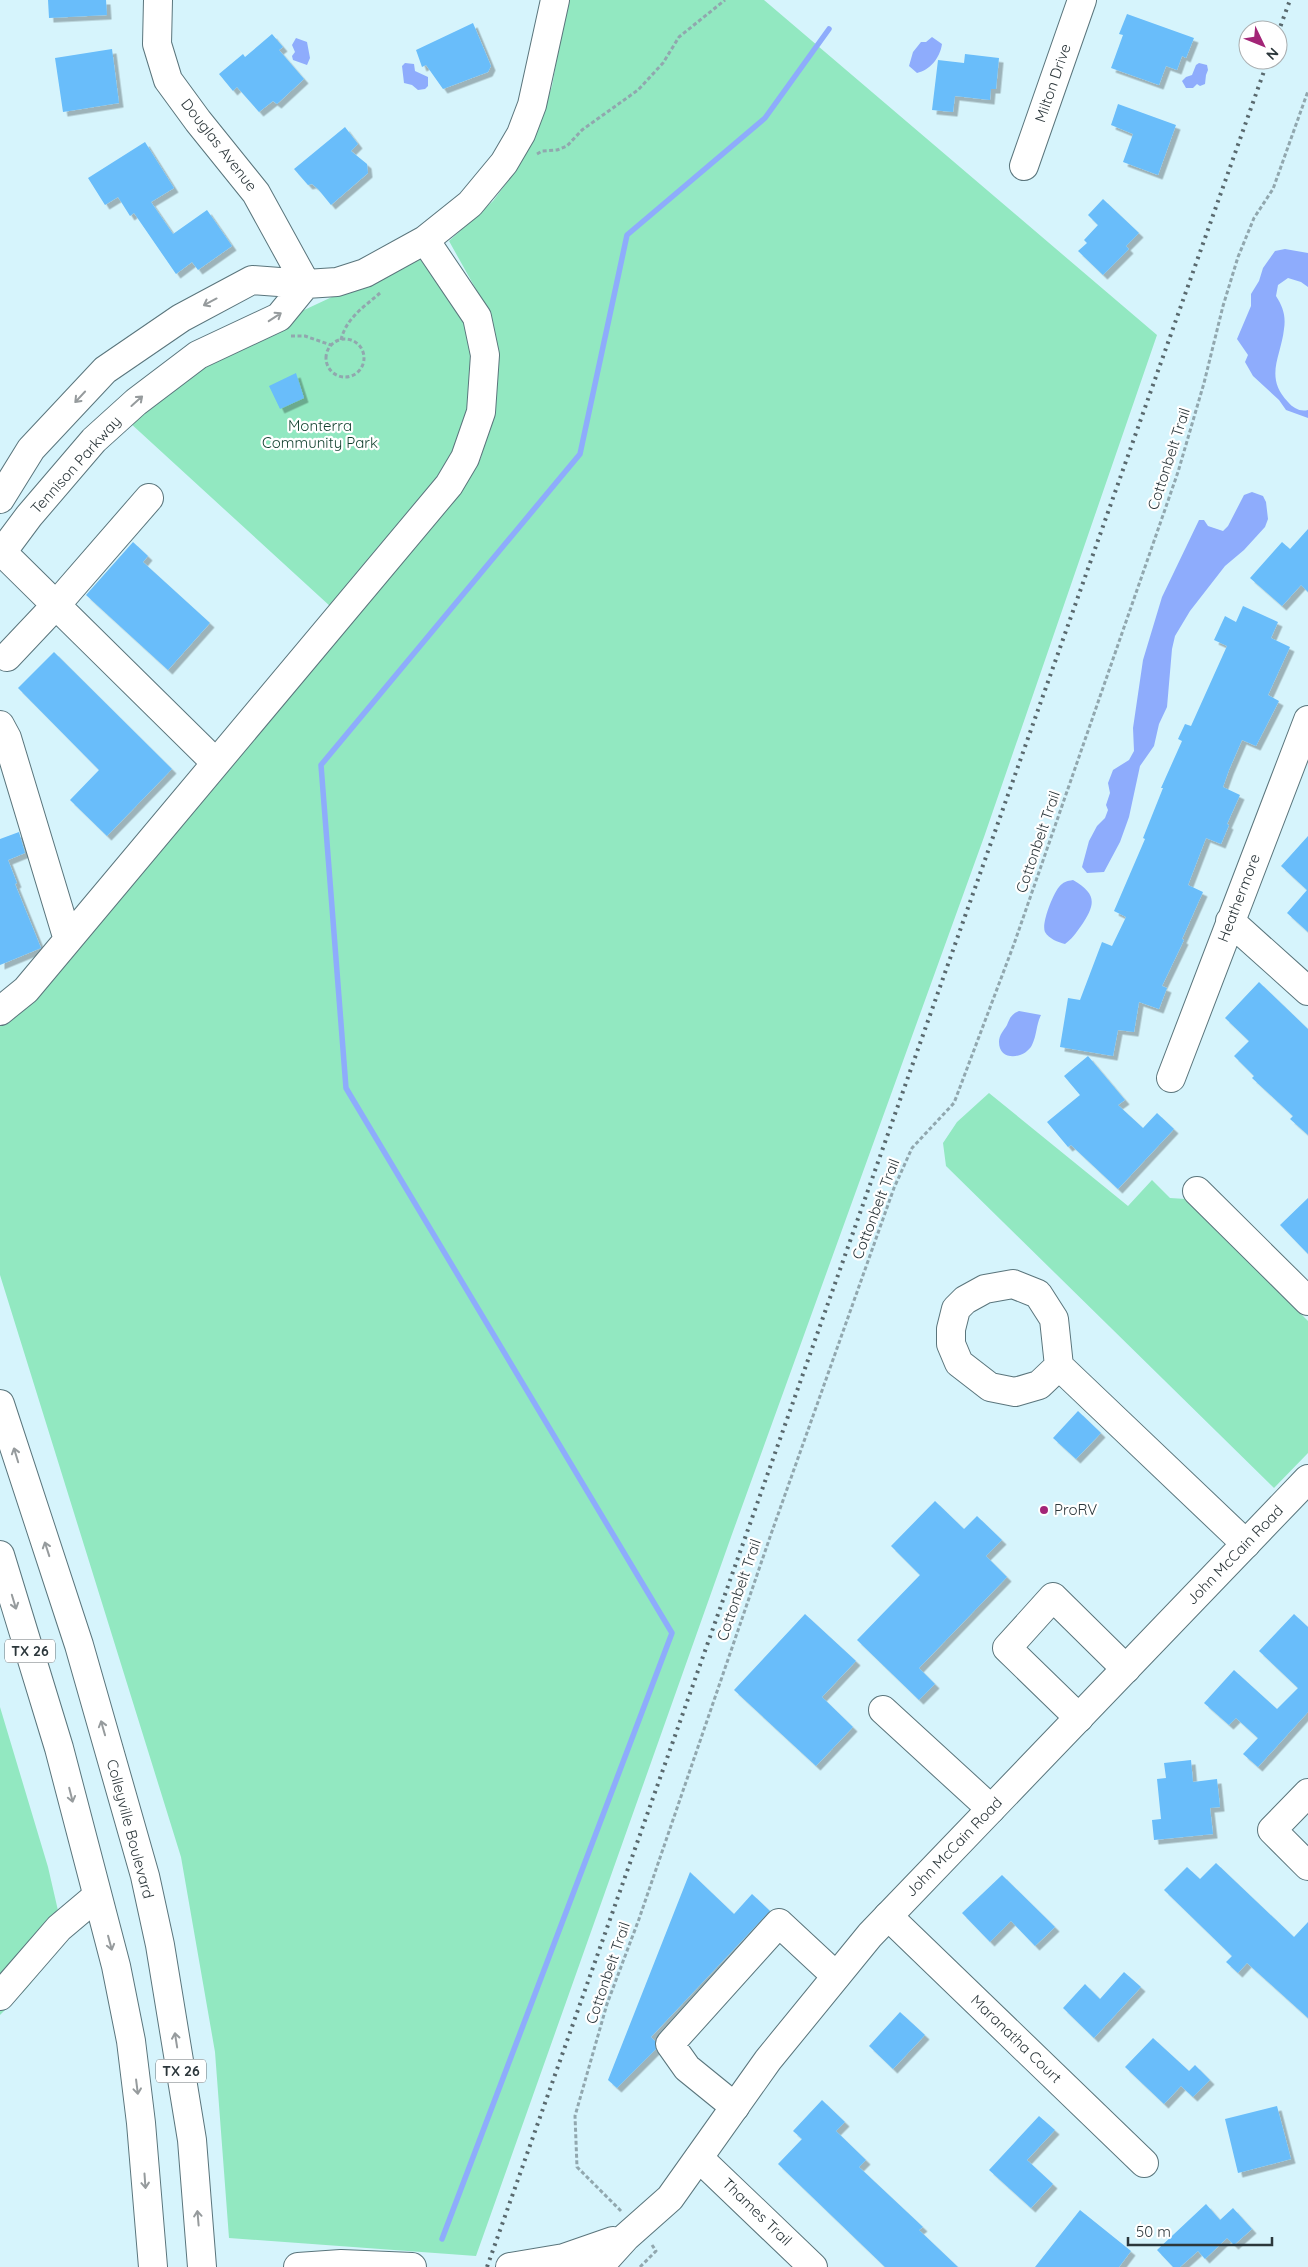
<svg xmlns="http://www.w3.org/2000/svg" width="1308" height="2267" font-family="Quicksand,sans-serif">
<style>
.green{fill:#92e8c1}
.water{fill:#8eacfc}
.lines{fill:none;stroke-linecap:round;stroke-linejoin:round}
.stream{stroke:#8eacfc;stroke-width:5.5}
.building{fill:#69bdfa;filter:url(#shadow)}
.minor-casing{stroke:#5a757c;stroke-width:30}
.major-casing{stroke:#5a757c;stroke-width:30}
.path{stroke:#91a7ae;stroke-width:3;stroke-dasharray:4 2.5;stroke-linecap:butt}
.minor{stroke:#fff;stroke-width:28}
.major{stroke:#fff;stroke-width:28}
.rail{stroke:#59696e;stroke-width:4;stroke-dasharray:2.5 5;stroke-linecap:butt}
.oneway{stroke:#969b9d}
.poi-dot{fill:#a32577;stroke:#fff;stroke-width:2}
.labels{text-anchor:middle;stroke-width:4.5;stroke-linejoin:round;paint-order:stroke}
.shield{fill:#fff;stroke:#6b7376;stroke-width:1}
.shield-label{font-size:14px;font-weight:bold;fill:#2c373b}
.street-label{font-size:15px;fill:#2c373b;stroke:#fff}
.park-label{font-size:15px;fill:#0f3e2c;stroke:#fff}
.poi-label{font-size:15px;fill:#2c373b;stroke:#fff;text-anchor:start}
</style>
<defs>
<filter id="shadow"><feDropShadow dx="4.5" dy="4.5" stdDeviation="0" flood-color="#0004"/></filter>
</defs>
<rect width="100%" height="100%" fill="#d6f4fc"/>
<path class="green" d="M567,0H764L1157,335L984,837L731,1537L476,2256L229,2238L215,2052L181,1857L0,1275V1024L435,522L481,458L496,375L492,318L449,241L493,201L517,169L539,124L552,86Z
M428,252L461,310L473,350L471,400L446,472L331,607L129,422L204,357Z
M989,1093L1128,1206L1152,1180L1170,1198L1186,1199L1308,1321V1453L1274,1488L946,1166L943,1143L957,1122Z
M0,1707L48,1867L65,1941L26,1989L0,2015Z"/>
<path class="water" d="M932,37L942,44C940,58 930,70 917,73L909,66L913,52L921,42H926Z
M296,38L307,42L310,58L307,65L293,60L292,56L295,52L292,45Z
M405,63L414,64L415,71L428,77V86L425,89L418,90L412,85L404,83L402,66Z
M1199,63L1207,65L1208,70L1206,75L1205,84L1200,86L1197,84L1193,88H1186L1182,81L1186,77L1192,75L1196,65Z
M1285,249L1308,253V287L1301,282L1288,278L1278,285L1276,296C1283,307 1286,316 1284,329C1281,357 1264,377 1288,402C1293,408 1300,412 1308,410V418L1286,410L1279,400L1253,376L1245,362L1248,355L1237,339L1251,306V294L1259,281L1263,268L1275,251Z
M1252,492L1263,496L1266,502L1268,519L1265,527L1244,550L1225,566L1190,611L1175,636L1172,649L1167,707L1159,724L1154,746L1140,766L1129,817L1120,842L1104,872L1087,873L1082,867L1089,841L1097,826L1105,818L1108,810L1106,805L1110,793L1108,783L1113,770L1129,760L1134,751L1133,728L1143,660L1162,597L1199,520H1204L1208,526L1223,531L1228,526L1244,495Z
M1073,880C1097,894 1096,904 1081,926C1076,933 1072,939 1065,944C1058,942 1049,939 1045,932C1041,924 1053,894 1059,887C1063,882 1067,881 1073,880Z
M1019,1011L1041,1015C1036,1025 1037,1035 1032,1045C1025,1059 999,1062 999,1042C999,1035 1004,1030 1007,1025C1010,1018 1011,1014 1019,1011Z"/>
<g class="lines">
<path class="stream" d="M442,2239L672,1633L346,1088L321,765L580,454L627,235L765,118L829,29"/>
</g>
<path class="building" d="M48,0H106L107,15L49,18Z
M1127,14L1194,38L1186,58L1182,56L1177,70L1166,66L1159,85L1111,68L1123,35L1119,34Z
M473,23L491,66L488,72L443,89L426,65L422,67L416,50Z
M272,34L283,47L279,50L304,79L277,104L273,101L259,112L237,87L233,91L219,74L243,54L245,57Z
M112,49L119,103L63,112L55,58Z
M965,54L999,58L996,89H991L990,100L955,96L953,112L932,110L938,60L964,63Z
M1118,104L1176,125L1158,175L1123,162L1133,134L1111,125Z
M345,127L358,144L351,151L367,164L368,173L331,205L318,189L312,184L308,185L294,169Z
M145,142L174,188L151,202L173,234L207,210L232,246L198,270L192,262L176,274L134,213L130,216L118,197L105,205L88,178Z
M1103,199L1139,233L1126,246L1129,249L1103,275L1078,251L1087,243L1084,240L1098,225L1088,215Z
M296,373L304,398L280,409L269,386Z
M1308,529V592L1301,585L1282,606L1250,578L1282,542L1290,549Z
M133,542L148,556L143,562L210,623L168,670L86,595Z
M1243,606L1278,622L1271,638L1290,647L1268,695L1279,701L1256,746L1242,740L1229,770L1223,787L1240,795L1227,824L1229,825L1221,844L1206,838L1188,885L1203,892L1182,939L1184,940L1162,986L1167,988L1159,1009L1139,1002L1134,1032L1118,1030L1113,1056L1060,1047L1068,998L1080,1000L1102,942L1112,946L1126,917L1114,911L1145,839L1143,838L1163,788H1161L1182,741L1178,739L1185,724L1191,726L1227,646L1214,640L1225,616L1236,622Z
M54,652L172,769L107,836L70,800L99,770L18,688Z
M19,832L25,853L8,860L17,883L15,884L41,948L0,965V839Z
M1308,836V932L1287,913L1307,890L1281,866Z
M1259,982L1308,1029V1135L1290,1119L1293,1116L1252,1078L1254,1076L1234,1056L1249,1041L1225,1018Z
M1088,1056L1125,1100L1118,1105L1143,1128L1157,1113L1174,1129L1118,1189L1071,1145L1068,1147L1047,1122L1080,1095L1064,1076Z
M1308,1198V1254L1280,1225Z
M1078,1411L1101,1433L1076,1459L1053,1438Z
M935,1501L964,1529L977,1516L1002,1540L986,1556L1007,1577L919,1668L935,1684L919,1700L857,1640L920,1575L891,1546Z
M805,1614L856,1661L822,1697L853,1727L816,1766L734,1690Z
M1294,1614L1308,1627V1712L1258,1767L1243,1754L1258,1738L1236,1718L1229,1725L1204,1703L1234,1670L1277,1709L1298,1688L1259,1651Z
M1191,1760L1193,1782L1217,1779L1220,1807L1210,1808L1213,1834L1154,1840L1152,1820L1161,1819L1157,1779L1166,1778L1164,1763Z
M1216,1863L1294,1937L1308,1922V2018L1247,1963L1238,1973L1226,1962L1232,1956L1164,1890L1187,1867L1200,1879Z
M690,1872L734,1914L752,1894L770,1911L651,2037L655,2041L656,2049L617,2088L608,2080Z
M1002,1875L1055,1927L1035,1946L1011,1921L990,1942L962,1913Z
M1124,1972L1141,1987L1094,2038L1063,2008L1085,1984L1100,1999Z
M900,2012L925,2035L893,2069L869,2046Z
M1153,2038L1189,2071L1195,2065L1210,2080L1193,2097L1181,2086L1164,2104L1125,2067Z
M822,2100L845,2122L836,2131L866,2160L859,2167L923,2227L919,2230L958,2267H885L778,2164L802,2139L793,2131Z
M1277,2106L1291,2159L1238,2173L1225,2119Z
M1039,2116L1055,2130L1027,2160L1053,2184L1031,2208L989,2170Z
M1206,2204L1220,2220L1233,2208L1252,2229L1234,2245L1227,2238L1205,2259L1198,2251L1180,2267H1173L1157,2250Z
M1080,2210L1131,2251L1119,2267H1035Z"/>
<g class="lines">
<defs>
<path id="minor" d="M158,0L157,44L168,80L198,121L256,193L306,284
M1024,166L1082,0
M0,499L31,449L105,370L181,318L252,280L306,284L337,282L365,273L425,240L470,204L504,163L521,134L532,105L555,0
M0,550L216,763
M0,555L29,516L94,440L136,402L198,355L279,317L306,284
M7,657L56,605L149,498
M0,725L7,738L68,940
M1230,921L1308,991
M0,1011L26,990L449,485L465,458L481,412L485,355L477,317L425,240
M1171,1078L1308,720
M1197,1191L1308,1301
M1059,1366L1039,1385L1015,1392L990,1387L959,1363L951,1344V1329L956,1309L965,1300L985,1289L1013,1284L1038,1294L1054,1319L1059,1366L1246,1544
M883,1710L991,1809
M1079,1718L1007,1648L1053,1597L1126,1669
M1308,1793L1272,1830L1308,1866
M888,1916L1144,2163
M0,1996L59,1928L97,1896
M735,2107L687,2068L670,2044L779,1923L836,1976
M699,2158L813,2267"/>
<path id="major" d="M0,1404L79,1645L145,1876L160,1945L192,2140L202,2267
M0,1555L59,1748L116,1966L131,2041L141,2123L153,2267
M298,2267L341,2264L412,2267
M510,2267L564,2258L613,2241
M590,2267L607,2258L626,2237L670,2198L768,2060L870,1935L1308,1479"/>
</defs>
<use href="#minor" class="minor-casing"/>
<use href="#major" class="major-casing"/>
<path class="path" d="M537,154L542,151L557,150L567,146L582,130L638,90L663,63L679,37L725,0
M291,336H305L331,345
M326 358a19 19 0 1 1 38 0a19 19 0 1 1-38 0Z
M341,340C346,318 364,307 380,293
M621,2211L577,2167L575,2116L607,2004L639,1919L770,1537L894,1188L912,1148L954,1103L1014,944L1178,472L1204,383L1223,306L1238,257L1254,218L1273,189L1308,91
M640,2267L656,2251L652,2245"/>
<use href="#minor" class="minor"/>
<use href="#major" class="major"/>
<path class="rail" d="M1278,33L1290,0
M487,2267L1268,60"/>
</g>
<defs><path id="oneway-shaft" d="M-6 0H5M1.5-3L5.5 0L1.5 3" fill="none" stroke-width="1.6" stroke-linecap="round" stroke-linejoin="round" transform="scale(1.25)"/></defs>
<g class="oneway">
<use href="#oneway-shaft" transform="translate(210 302) rotate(152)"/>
<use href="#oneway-shaft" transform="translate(275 317) rotate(-33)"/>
<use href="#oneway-shaft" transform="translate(80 397) rotate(133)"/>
<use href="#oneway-shaft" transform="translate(137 401) rotate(-42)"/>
<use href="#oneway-shaft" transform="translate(16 1455) rotate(-107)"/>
<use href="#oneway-shaft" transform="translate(47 1549) rotate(-108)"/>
<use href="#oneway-shaft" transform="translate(14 1602) rotate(73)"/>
<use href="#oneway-shaft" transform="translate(103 1728) rotate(-106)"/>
<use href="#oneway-shaft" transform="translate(71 1795) rotate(76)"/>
<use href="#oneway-shaft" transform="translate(110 1943) rotate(75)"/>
<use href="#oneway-shaft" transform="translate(176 2040) rotate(-99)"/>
<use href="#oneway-shaft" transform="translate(137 2087) rotate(83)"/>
<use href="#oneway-shaft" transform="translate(145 2181) rotate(86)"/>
<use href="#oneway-shaft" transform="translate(198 2218) rotate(-95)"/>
</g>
<circle class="poi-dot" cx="1044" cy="1510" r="5"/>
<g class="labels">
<g class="shield">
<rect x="5" y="1639.5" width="50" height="23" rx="4"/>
<rect x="156" y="2059.5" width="50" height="23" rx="4"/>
</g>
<g class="shield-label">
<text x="30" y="1656">TX 26</text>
<text x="181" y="2076">TX 26</text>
</g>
<g class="street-label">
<text transform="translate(1053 83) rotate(-71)" y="5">Milton Drive</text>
<text transform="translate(219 145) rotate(52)" y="5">Douglas Avenue</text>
<text transform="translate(1169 459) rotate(-72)" y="5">Cottonbelt Trail</text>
<text transform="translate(76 465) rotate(-48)" y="5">Tennison Parkway</text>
<text transform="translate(1038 842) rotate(-71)" y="5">Cottonbelt Trail</text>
<text transform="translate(1239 898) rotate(-69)" y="5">Heathermore</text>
<text transform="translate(876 1209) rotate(-69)" y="5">Cottonbelt Trail</text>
<text transform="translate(1235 1555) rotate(-46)" y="5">John McCain Road</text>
<text transform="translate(739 1590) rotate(-71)" y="5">Cottonbelt Trail</text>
<text transform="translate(130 1829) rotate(75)" y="5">Colleyville Boulevard</text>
<text transform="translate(954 1847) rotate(-46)" y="5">John McCain Road</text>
<text transform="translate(608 1973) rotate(-71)" y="5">Cottonbelt Trail</text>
<text transform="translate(1016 2039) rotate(44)" y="5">Maranatha Court</text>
<text transform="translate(757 2212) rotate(44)" y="5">Thames Trail</text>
</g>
<g class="park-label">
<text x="320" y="431">Monterra<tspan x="320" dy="17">Community Park</tspan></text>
</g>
<g class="poi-label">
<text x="1054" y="1515">ProRV</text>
</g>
</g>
<g transform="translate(1263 45) rotate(133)"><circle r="24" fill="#ffffff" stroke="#abafb1"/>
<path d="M0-4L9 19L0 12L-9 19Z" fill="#a32577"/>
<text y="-8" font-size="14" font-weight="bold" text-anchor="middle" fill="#2c373b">N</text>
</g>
<path d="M1128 2237v8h144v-8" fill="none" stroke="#2c373b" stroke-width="2.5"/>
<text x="1136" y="2237" font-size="15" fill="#2c373b" stroke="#ffffff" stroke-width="4" paint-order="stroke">50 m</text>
</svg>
